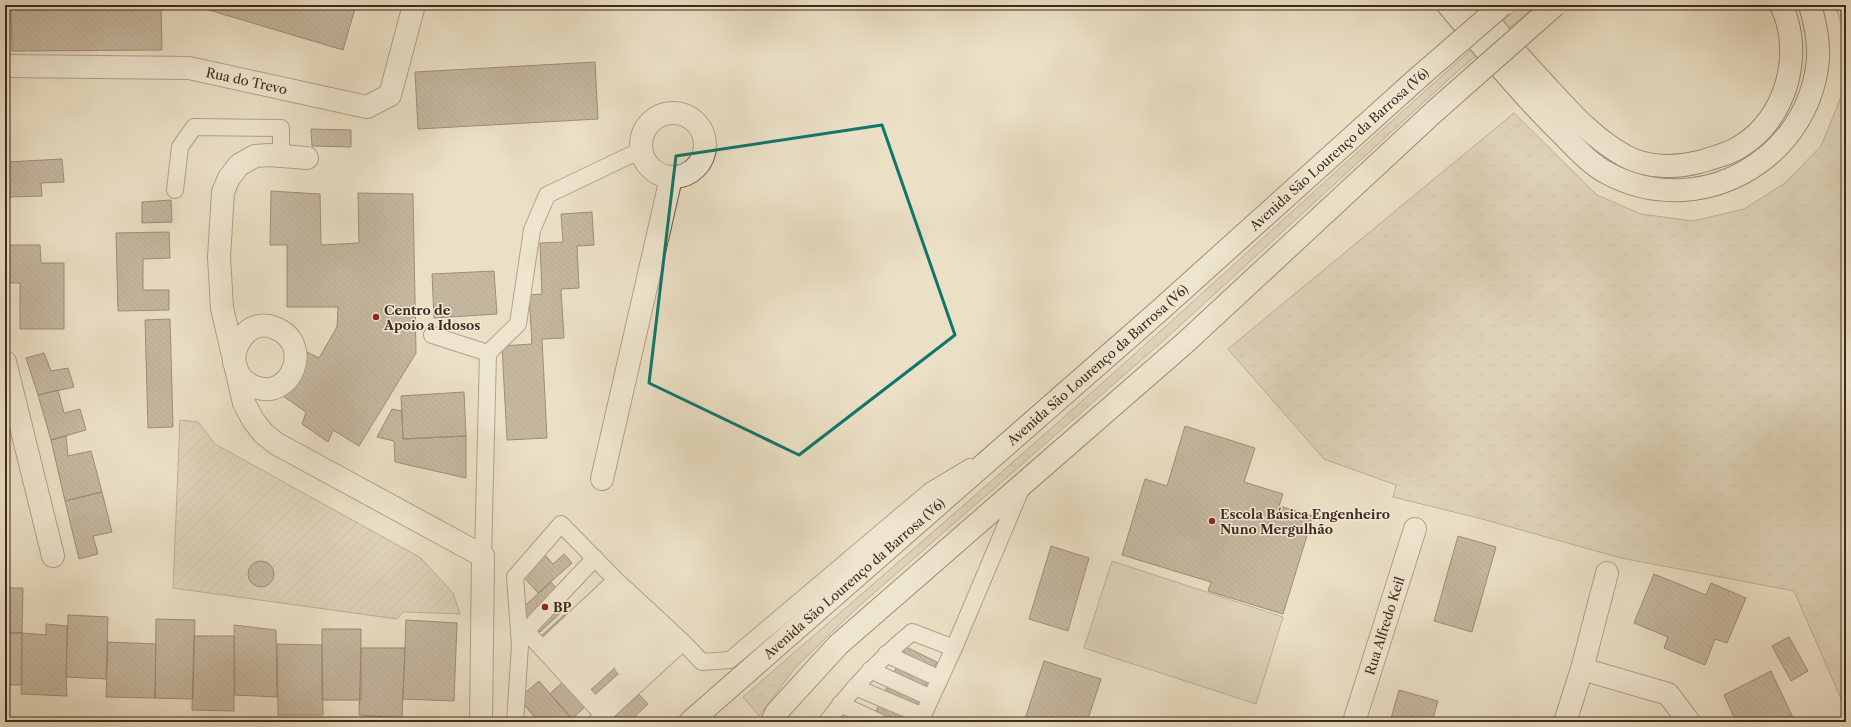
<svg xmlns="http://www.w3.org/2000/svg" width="1851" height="727" font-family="'Libre Caslon Text',serif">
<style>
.grass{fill:url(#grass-tufts);stroke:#887562}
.garden{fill:url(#garden-furrows);stroke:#887562}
.pitch{fill:#cec1a8;stroke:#887562}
.building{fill:url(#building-back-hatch);stroke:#41291c}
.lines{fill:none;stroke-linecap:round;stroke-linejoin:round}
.service-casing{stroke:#6c5746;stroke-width:18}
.minor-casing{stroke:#6c5746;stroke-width:24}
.secondary-casing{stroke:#41291c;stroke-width:24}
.service{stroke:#f2ebd9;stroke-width:16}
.minor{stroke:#f2ebd9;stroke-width:22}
.secondary{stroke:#f2ebd9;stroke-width:22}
.secondary-bridge-casing{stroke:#41291c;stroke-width:24;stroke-linecap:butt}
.secondary-bridge{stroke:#f2ebd9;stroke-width:22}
.marked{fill:none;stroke:#0f766e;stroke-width:3;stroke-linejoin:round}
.poi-dot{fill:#8f2418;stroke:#f2ebd9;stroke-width:1.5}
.labels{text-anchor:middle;stroke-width:3;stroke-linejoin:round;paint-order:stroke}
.street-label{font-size:13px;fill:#41291c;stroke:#f2ebd9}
.poi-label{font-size:13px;font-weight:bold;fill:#41291c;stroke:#f2ebd9;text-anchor:start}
</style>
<defs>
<pattern id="grass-tufts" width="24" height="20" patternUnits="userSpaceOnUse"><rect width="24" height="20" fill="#cec1a8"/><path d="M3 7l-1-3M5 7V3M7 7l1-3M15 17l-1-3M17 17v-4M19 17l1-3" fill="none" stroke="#b2a690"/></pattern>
<pattern id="garden-furrows" width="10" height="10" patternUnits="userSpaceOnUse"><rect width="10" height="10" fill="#cec1a8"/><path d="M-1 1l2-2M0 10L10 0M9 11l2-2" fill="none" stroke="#b2a690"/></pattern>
<pattern id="building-back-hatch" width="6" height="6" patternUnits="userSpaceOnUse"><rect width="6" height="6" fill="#998874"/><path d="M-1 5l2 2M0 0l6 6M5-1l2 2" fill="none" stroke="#7e6f5e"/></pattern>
</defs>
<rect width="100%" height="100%" fill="#ebe0c5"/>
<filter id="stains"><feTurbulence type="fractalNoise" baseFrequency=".005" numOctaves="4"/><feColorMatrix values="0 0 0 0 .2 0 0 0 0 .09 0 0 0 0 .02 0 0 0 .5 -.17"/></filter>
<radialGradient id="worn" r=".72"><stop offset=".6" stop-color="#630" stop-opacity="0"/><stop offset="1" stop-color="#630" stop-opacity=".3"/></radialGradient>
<path class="grass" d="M1521,5H1537L1459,70L1162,342L858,607L795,668L759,716L743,697C888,571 1033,446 1176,317C1291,213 1405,108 1521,5Z
M1835,5H1846V710L1794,591L1621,558L1482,519L1393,497L1396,485L1324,459L1228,349L1514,113L1597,195L1641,214L1693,221L1744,209L1785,183L1821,146L1841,97L1845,37Z"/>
<path class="garden" d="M180,420L198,422L215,444L421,558L453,593L460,614L403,612L397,619L173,588Z"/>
<path class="pitch" d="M1112,561L1283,617L1256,704L1084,648Z"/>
<path class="building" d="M11,5H161L162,50L12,51Z
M192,5H356L343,50Z
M595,62L598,119L418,129L415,72Z
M311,129L351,130V147L312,146Z
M62,159L64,182L41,183L42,196L9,197L7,162Z
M271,191L320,194L321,245L359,243L358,193L413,194L416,353L359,446L333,430L328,442L302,424L306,412L283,396L307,352L319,358L337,327L338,307H287V245H270Z
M171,200L172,222L142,223V202Z
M592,212L594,245L577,246L579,288L561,289L564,338L542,339L547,438L507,440L502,346L532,344L529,295L542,294L540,243L563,242L561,214Z
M169,232L170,258L143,259V290H169V310L118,311L116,233Z
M5,245H40L41,263H64V329H20V283H5Z
M494,271L497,314L434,318L432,274Z
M170,319L173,427L148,428L145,320Z
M44,353L51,371L68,368L74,387L38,395L26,358Z
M58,390L64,413L80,409L86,430L51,440L38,395Z
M464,392L466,436L403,439L401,396Z
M392,409L402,411L403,439L466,436V478L395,462L394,441L377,437Z
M1185,426L1255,448L1244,482L1283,494L1279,506L1313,516L1283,614L1208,591L1211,582L1122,555L1145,479L1167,486Z
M66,436L68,456L91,451L102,492L65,501L51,440Z
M102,492L112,532L93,536L98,554L79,559L65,501Z
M1458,536L1496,547L1472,632L1434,621Z
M1051,546L1089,558L1068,631L1029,619Z
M564,554L572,563L538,593L522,575L545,555L553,564Z
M248 574a13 13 0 1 1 26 0a13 13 0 1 1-26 0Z
M1654,574L1706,595L1711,583L1746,598L1727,643L1715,639L1705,665L1664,648L1668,637L1634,623Z
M551,582L570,604L540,632L520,610Z
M5,588H23L22,633H5Z
M68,615L108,617L106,679L66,677Z
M564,615L648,704L629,722H610L591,701L572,719L550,694L567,678L536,641Z
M156,619L195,620L193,699L155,698Z
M406,620L457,623L454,701L403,699Z
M46,624L67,626L66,677L67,696L21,694L22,633L46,635Z
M234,625L276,630L277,697L235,695Z
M322,629H361V700H322Z
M5,633H22V685H5Z
M194,636H234V711L192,710Z
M1789,637L1808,671L1791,681L1772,646Z
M108,642L156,644L155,698L106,697Z
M277,644L322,645L323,715H278Z
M906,647L937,662L909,722H871Z
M361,648H405L402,718L359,715Z
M1044,661L1101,679L1087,722H1024Z
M1771,671L1795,722H1736L1724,695Z
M539,681L574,722H538L519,698Z
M1399,690L1438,701L1432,722H1390Z
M1831,717L1833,722H1822Z"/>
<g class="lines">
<defs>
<path id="service" d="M175,190L180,147L194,127L281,128V156
M432,335L488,353L483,556
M488,353L518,324L532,230L547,195L641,150
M595,558L526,631L603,715
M542,649L616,580
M886,654L940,679
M549,656L627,590
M559,667L637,600
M623,667L666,626
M870,670L931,698
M570,679L648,609
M855,687L923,716
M579,689L657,618
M840,704L879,722
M595,706L674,636
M515,722L520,645L515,577L561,524L616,580L683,642L702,662L730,660L930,491L970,467
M596,722L683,642
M827,722C852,688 880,659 912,632L954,648L1022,487
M920,722L954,648"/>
<g id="minor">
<path id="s1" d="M5,66L189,68L367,107L390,95L414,5"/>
<circle cx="673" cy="145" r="32"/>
<path d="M307,158L269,155L255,156L239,165L229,178L223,192L219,257L222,308L244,403L253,420L264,434L277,444L483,556L481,722"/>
<path d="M5,362L53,556"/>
<path d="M234,362C234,340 252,318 275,328C314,343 292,401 255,387C245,383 239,377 236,368"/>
<path d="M602,479L671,178"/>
<path d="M1582,669L1668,694L1689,722"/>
<path id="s2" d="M1354,722L1415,529"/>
<path d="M1565,722L1582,669L1607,573"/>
</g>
<g id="secondary">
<path d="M1448,5C1485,49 1521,94 1562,134C1576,148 1590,164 1607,173C1698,222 1809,161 1818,59C1819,41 1815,22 1810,5"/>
<path d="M1475,5C1498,33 1522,60 1547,87C1571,113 1594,139 1625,156C1647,168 1675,168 1699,162C1713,158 1729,154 1741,146C1787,118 1804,52 1781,5"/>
<path id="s3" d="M690,722L1159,311L1419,77"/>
<path d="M772,722L776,713L838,645L1186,342L1435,111"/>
</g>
</defs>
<use href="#service" class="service-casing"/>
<use href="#minor" class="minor-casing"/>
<use href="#secondary" class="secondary-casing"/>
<use href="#service" class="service"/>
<use href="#minor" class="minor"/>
<use href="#secondary" class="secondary"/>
<defs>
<path id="secondary-bridge" d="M1419,77L1502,5
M1435,111L1555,5"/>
</defs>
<use href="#secondary-bridge" class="secondary-bridge-casing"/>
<use href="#secondary-bridge" class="secondary-bridge"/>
</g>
<path d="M0 0H1851V727H0ZM882,125L955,335L799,455L649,383L676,156Z" fill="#ebe0c5" fill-opacity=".55" fill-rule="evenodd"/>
<path class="marked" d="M882,125L955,335L799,455L649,383L676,156Z"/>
<g class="poi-dot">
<circle cx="376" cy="317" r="4"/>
<circle cx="1212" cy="521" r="4"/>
<circle cx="545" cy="607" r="4"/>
</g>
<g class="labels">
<g class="street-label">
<text dy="5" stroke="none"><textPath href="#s1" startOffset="243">Rua do Trevo</textPath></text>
<text transform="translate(1339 149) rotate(-42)" y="5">Avenida São Lourenço da Barrosa (V6)</text>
<text dy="5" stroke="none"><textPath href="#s3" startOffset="542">Avenida São Lourenço da Barrosa (V6)</textPath></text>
<text dy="5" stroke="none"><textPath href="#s3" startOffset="218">Avenida São Lourenço da Barrosa (V6)</textPath></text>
<text dy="5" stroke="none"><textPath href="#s2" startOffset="101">Rua Alfredo Keil</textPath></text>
</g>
<g class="poi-label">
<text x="384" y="315">Centro de<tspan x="384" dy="15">Apoio a Idosos</tspan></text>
<text x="1220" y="519">Escola Básica Engenheiro<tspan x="1220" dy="15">Nuno Mergulhão</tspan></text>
<text x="553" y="612">BP</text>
</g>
</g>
<rect width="1851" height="727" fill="none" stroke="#ebe0c5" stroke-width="20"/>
<rect x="6" y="6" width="1839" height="715" fill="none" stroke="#41291c" stroke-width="2"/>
<rect x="10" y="10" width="1831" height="707" fill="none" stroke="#41291c"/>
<rect width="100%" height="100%" filter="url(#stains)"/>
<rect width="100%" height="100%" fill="url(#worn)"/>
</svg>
